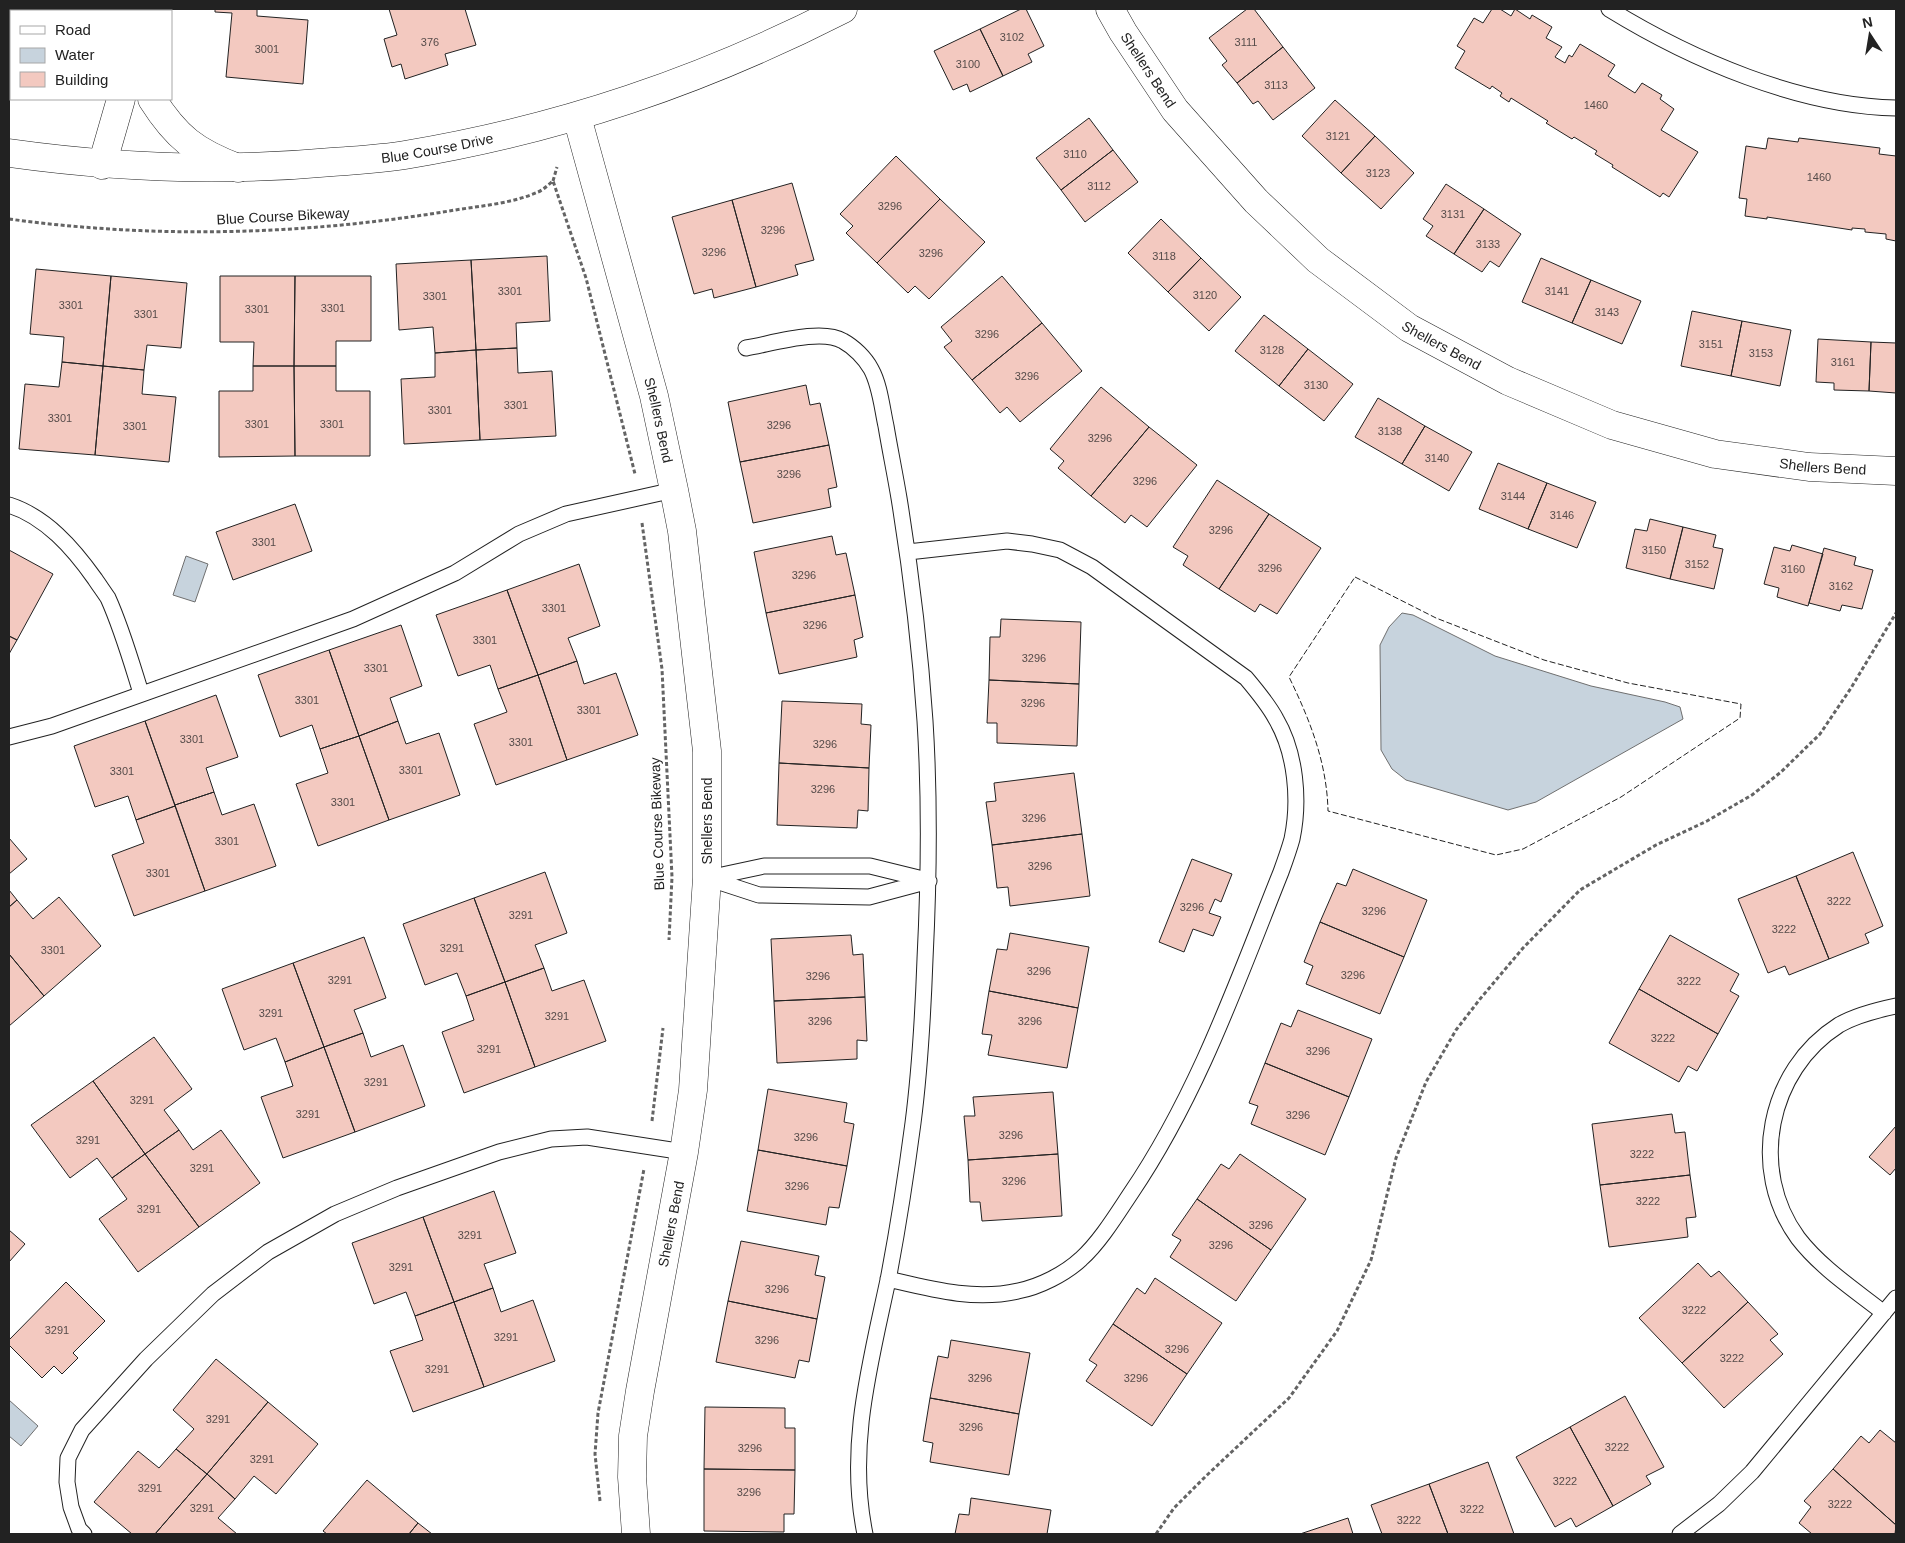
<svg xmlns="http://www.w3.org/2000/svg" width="1905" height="1543" font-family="Helvetica,sans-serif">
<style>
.water{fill:#c7d3dd;stroke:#6f6f6f}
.building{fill:#f3c9c0;stroke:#222}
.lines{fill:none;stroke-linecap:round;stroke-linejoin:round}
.lane-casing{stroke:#222;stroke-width:17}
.street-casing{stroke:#222;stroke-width:29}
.secondary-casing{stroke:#222;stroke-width:29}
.path{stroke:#646464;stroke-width:3;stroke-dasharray:4 2.5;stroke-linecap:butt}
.lane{stroke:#fff;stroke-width:15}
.street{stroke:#fff;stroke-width:28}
.secondary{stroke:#fff;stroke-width:28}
.fence{stroke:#222;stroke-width:1;stroke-dasharray:6 2.5;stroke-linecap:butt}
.labels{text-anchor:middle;stroke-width:4;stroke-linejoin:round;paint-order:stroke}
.number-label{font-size:11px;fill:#564c4a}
.street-label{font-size:14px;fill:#222;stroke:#fff}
</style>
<rect width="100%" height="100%" fill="#fff"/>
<path class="water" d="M186,556L208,564L195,602L173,595Z
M1402,613L1413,615L1495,656L1591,686L1665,702L1680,707L1683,719L1536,802L1508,810L1406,780L1392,769L1381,750L1380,645L1389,627Z
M9,1400L38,1426L21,1446L9,1436Z"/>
<path class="building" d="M9,9H56L55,11H11V70H9Z
M215,9H257V16L308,20L303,84L226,77L232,13L215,12Z
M389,9H465L476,45L445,54L448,65L405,79L401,64L392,67L384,39L397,35Z
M1021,9H1026L1044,46L1028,54L1032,62L1003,76L980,29Z
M1247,9H1254L1283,47L1237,83L1222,65L1227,61L1209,38Z
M1492,9H1500L1511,16L1515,9L1530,19L1532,15L1552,27L1546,38L1562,47L1555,57L1565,63L1569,55L1572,57L1580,44L1615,65L1608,76L1635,93L1642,83L1662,95L1660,99L1674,109L1661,130L1698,152L1669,197L1663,193L1660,197L1612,167L1613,165L1595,154L1597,151L1574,137L1572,139L1546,123L1548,121L1511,98L1509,102L1500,96L1502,93L1492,86L1490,89L1455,68L1465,51L1457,46L1474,18L1483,23Z
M980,29L1003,76L970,92L967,84L953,90L934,51Z
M1283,47L1315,88L1273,120L1258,101L1253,104L1237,83Z
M1335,100L1375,136L1341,173L1302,136Z
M1089,118L1113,150L1061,190L1036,158Z
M1375,136L1414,173L1381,209L1341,173Z
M1768,138L1798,142L1799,138L1880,148L1879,154L1896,156V241L1886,239V234L1865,232V229L1852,228V230L1767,217V219L1745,216L1747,199L1739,198L1746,146L1766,149Z
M1113,150L1138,182L1085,222L1061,190Z
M896,156L940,199L877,263L846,233L853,226L840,214Z
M792,183L814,260L795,265L798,275L756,287L732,200Z
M1446,184L1484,209L1454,254L1426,236L1433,226L1423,219Z
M940,199L985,242L929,299L915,286L908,293L877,263Z
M732,200L756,287L714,298L712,289L694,294L672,217Z
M1484,209L1521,234L1499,267L1490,261L1482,272L1454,254Z
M1161,219L1201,258L1168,292L1128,253Z
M547,256L550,321L516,323L517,348L476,350L471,260Z
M1201,258L1241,297L1209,331L1168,292Z
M1541,258L1591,280L1572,323L1522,302Z
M471,260L476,350L435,353L433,327L399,330L396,264Z
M36,269L111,276L103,366L62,362L64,337L30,334Z
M111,276L187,283L181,348L147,345L144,370L103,366Z
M220,276H295L294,366H253L254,342H220Z
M295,276H371V341H336V366H294Z
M1002,276L1042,323L972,380L944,347L952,341L941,327Z
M1591,280L1641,301L1622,344L1572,323Z
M1692,311L1742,321L1731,376L1681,366Z
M1264,315L1308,349L1279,386L1235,351Z
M1742,321L1791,330L1780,386L1731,376Z
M1042,323L1082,371L1020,422L1007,407L1000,413L972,380Z
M1818,339L1871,342L1869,391L1834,390V383L1816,382Z
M1871,342L1896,343V393L1869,391Z
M517,348L518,373L552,371L556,436L480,440L476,350Z
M1308,349L1353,384L1324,421L1279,386Z
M476,350L480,440L404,444L401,379L435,377V353Z
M62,362L103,366L95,455L19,449L25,384L59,387Z
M103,366L144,370L142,394L176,397L169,462L95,455Z
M253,366H294L295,456L219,457V391H253Z
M294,366H336V391H370V456H295Z
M806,385L810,405L820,403L829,445L740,462L728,402Z
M1101,387L1149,427L1091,496L1058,468L1064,461L1050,449Z
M1378,398L1425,426L1402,464L1355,437Z
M1425,426L1472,452L1449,491L1402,464Z
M1149,427L1197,465L1147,527L1131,515L1125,523L1091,496Z
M829,445L837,487L828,489L831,507L753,523L740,462Z
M1498,463L1547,483L1528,529L1479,509Z
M1217,480L1269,514L1219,589L1183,565L1188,556L1173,547Z
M1547,483L1596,502L1577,548L1528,529Z
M295,504L312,551L233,580L216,532Z
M1269,514L1321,548L1277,614L1260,604L1255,612L1219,589Z
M1650,519L1683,527L1670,579L1626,568L1635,529L1647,531Z
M1683,527L1716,535L1713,547L1723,549L1714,589L1670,579Z
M832,536L836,555L846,553L855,595L766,613L754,552Z
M1792,545L1823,554L1808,606L1777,597L1779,588L1764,584L1774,547L1790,551Z
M1824,548L1856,557L1854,565L1873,570L1862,609L1842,605L1840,611L1809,603Z
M9,550L53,574L17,640L9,636Z
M579,564L600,626L568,638L577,661L538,675L507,590Z
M507,590L538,675L498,689L490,665L458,676L436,615Z
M855,595L863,637L854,640L857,657L779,674L766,613Z
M1001,619L1081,622L1079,684L989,680L990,637H1000Z
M401,625L422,686L390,698L398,721L359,736L329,650Z
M9,636L17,640L9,654Z
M329,650L359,736L320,749L312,725L280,737L258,675Z
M577,661L584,684L616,673L638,735L567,760L538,675Z
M538,675L567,760L496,785L474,724L507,712L498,689Z
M989,680L1079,684L1077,746L997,743V723H987Z
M216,695L238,757L206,768L214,792L175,805L145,721Z
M782,701L862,704L861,724L871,725L869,768L779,763Z
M145,721L175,806L136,820L128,796L95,807L74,746Z
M398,721L406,744L439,733L460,795L389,820L359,736Z
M359,736L389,820L318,846L296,784L328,773L320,749Z
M779,763L869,768L868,811L858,810L857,828L777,825Z
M1074,773L1082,834L992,845L986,802L996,801L994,783Z
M214,792L222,815L254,804L276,866L205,891L175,805Z
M175,806L205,891L134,916L112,855L144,843L136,820Z
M1082,834L1090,896L1010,906L1008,887L997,888L992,845Z
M9,838L27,859L9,874Z
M1853,852L1883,926L1865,934L1869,943L1829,959L1796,876Z
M1192,859L1232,874L1221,902L1215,899L1209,913L1221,917L1213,936L1193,929L1184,952L1159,942Z
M1353,869L1427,900L1404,957L1320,922L1337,883L1346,886Z
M545,872L567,933L535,945L544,968L505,982L474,898Z
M1796,876L1829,959L1789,975L1785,966L1768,973L1738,899Z
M9,890L17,900L9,907Z
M59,897L101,946L44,996L9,954V907L17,900L33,919Z
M474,898L505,982L466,996L457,973L425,985L403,924Z
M1320,922L1404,957L1380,1014L1306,984L1313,966L1304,962Z
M1010,933L1089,947L1078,1008L989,991L997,949L1007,950Z
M851,935L853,955L863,954L865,997L774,1001L771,939Z
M1670,935L1739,974L1730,991L1739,996L1718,1034L1639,989Z
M364,937L386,998L354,1010L363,1033L324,1047L293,963Z
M9,954L44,996L9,1026Z
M293,963L324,1047L285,1062L276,1038L244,1050L222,989Z
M544,968L552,991L584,980L606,1041L535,1067L505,982Z
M505,982L535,1067L464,1093L442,1032L474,1020L466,996Z
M1639,989L1718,1034L1697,1071L1688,1066L1679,1082L1609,1043Z
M989,991L1078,1008L1067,1068L988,1055L992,1035L982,1034Z
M865,997L867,1041L857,1040V1059L777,1063L774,1001Z
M1298,1010L1372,1039L1349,1097L1265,1063L1281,1023L1291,1027Z
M363,1033L371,1057L403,1045L425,1106L355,1132L324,1047Z
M154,1037L192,1089L164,1110L179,1130L145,1154L93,1081Z
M324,1047L355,1132L283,1158L261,1097L293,1086L285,1062Z
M1265,1063L1349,1097L1325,1155L1251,1124L1258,1106L1249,1103Z
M93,1081L145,1154L112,1178L97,1158L70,1178L31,1125Z
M768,1089L847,1103L844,1122L854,1124L847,1166L758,1150Z
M1053,1092L1058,1154L968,1160L964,1116H975L973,1097Z
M1672,1114L1675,1133L1685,1132L1690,1175L1600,1185L1592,1124Z
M1896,1126V1168L1890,1175L1869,1157Z
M179,1130L193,1150L221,1130L260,1183L199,1227L145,1154Z
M758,1150L847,1166L839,1208L829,1207L826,1225L747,1211Z
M145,1154L199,1227L138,1272L99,1219L127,1199L112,1178Z
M1058,1154L1062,1216L982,1221L980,1202H970L968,1160Z
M1240,1154L1306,1199L1271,1250L1197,1199L1221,1164L1229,1169Z
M1690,1175L1696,1217L1686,1218L1688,1237L1609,1247L1600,1185Z
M494,1191L516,1253L484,1264L493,1288L454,1302L423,1217Z
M1197,1199L1271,1250L1236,1301L1170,1257L1181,1240L1172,1235Z
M423,1217L454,1302L415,1316L406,1292L374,1304L352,1243Z
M9,1230L25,1244L9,1262Z
M741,1241L819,1256L815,1275L825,1277L817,1319L728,1301Z
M1698,1263L1711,1277L1719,1271L1748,1302L1682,1363L1639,1318Z
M1155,1278L1222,1323L1187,1374L1113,1324L1137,1288L1145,1294Z
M66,1282L105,1321L73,1353L78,1358L62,1374L54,1366L42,1378L9,1345V1340Z
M493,1288L501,1312L533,1300L555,1361L484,1387L454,1302Z
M728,1301L817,1319L809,1362L799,1360L795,1378L716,1362Z
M454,1302L484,1387L413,1412L390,1351L423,1340L415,1316Z
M1748,1302L1778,1334L1770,1340L1783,1354L1724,1408L1682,1363Z
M1113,1324L1187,1374L1152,1426L1086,1381L1097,1365L1089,1360Z
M951,1340L1030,1353L1019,1414L930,1398L938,1356L948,1358Z
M216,1359L268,1402L207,1474L176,1449L194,1429L173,1410Z
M1625,1396L1664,1467L1646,1476L1651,1484L1613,1506L1570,1427Z
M930,1398L1019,1414L1009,1475L930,1462L933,1443L923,1441Z
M268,1402L318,1444L276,1494L254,1476L235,1499L207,1474Z
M705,1407L785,1408V1428H795V1470L704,1469Z
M1570,1427L1613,1506L1576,1527L1571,1518L1555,1527L1516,1457Z
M1880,1430L1896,1443V1525L1833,1469L1861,1436L1869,1443Z
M176,1449L207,1474L155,1534H132L94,1502L138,1451L159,1468Z
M1488,1462L1514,1534H1448L1429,1484Z
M704,1469L795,1470L794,1514H784V1532L704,1531Z
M1833,1469L1896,1525L1895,1534H1812L1799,1523L1811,1507L1804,1501Z
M207,1474L235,1499L218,1518L237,1534H155Z
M367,1480L418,1523L409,1534H327L323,1531Z
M1429,1484L1448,1534H1382L1371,1505Z
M971,1498L1051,1510L1047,1534H955L959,1514L969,1515Z
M1348,1518L1353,1534H1300Z
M418,1523L432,1534H409Z"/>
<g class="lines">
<defs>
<path id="lane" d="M1609,9C1692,60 1799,106 1896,108
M746,348C771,344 821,328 843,341C854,347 865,358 871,369C880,385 882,408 886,426C890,450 895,474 899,498C911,572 920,646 925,721C930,800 929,879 925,959C923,1014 920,1069 913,1123C906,1176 898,1228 888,1280C870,1365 847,1447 865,1534
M9,505C46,517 73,548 95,579C99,585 104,592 108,598C122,629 131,661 141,693
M9,737L52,726L353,619L455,573L519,534L566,514L674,490
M707,878L759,895L869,897L929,881
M708,878L764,866H870L927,880
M888,1279C931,1289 974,1301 1018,1291C1039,1287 1065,1274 1081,1259C1100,1242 1117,1214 1131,1193C1198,1094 1237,982 1281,872C1285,861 1289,850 1292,839C1300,801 1296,753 1276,719C1268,704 1257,691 1246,678L1092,567L1060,550L1032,544L1007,541L908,552
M1884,1313C1855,1290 1821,1268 1798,1238C1748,1170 1768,1070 1839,1025C1856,1015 1877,1010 1896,1006
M84,1534L79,1529L71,1507L67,1482L68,1458L82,1430L146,1359L213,1294L268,1252L335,1214L397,1188L499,1152L551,1139L587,1137L684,1152
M1680,1534L1719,1504L1752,1472L1896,1298"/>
<g id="street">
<path id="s1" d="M1110,9L1123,32L1175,110L1256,201L1318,260L1409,328L1508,381L1612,425L1715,454L1809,467L1896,471"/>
<path d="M143,11L144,9"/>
<path d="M152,99C176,137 195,152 238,168"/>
<path id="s2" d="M577,117L654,396L674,490L682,531L707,751V878L693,1090L684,1152L640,1391L633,1436L632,1477L636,1534"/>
<path d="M102,165L121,99"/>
</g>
<g id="secondary">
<path id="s3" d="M9,153C116,168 224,172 332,162C357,160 381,159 405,155C561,129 702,81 843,9"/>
</g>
</defs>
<use href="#lane" class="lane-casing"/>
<use href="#street" class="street-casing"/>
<use href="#secondary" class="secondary-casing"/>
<path class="path" d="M553,181L557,167
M9,219C155,239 304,235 449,211C478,206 511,204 538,192C543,190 548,185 553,181L586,278L635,474
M642,523L662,669L672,877L669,940
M652,1121L663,1028
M600,1501L595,1454L598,1413L644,1169
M1156,1534L1174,1508L1206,1476L1289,1398L1337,1331L1371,1260L1396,1158L1426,1082L1456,1030L1480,999L1523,948L1580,890L1656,845L1707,821L1752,795L1781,772L1820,734L1851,688L1896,613"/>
<use href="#lane" class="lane"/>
<use href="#street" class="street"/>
<use href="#secondary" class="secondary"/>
<path class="fence" d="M1355,577L1436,618L1544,660L1628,683L1741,704L1740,718L1621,797L1523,849L1496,855L1328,811C1327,763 1310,720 1289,677Z"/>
</g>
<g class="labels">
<g class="number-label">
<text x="1012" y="41">3102</text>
<text x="430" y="46">376</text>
<text x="1246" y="46">3111</text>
<text x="267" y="53">3001</text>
<text x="968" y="68">3100</text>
<text x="1276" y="89">3113</text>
<text x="1596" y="109">1460</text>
<text x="1338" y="140">3121</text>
<text x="1075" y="158">3110</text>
<text x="1378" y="177">3123</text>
<text x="1819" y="181">1460</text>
<text x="1099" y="190">3112</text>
<text x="890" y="210">3296</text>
<text x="1453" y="218">3131</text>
<text x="773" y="234">3296</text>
<text x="1488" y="248">3133</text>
<text x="714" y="256">3296</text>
<text x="931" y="257">3296</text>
<text x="1164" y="260">3118</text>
<text x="510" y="295">3301</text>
<text x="1557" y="295">3141</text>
<text x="1205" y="299">3120</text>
<text x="435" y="300">3301</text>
<text x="71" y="309">3301</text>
<text x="333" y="312">3301</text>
<text x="257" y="313">3301</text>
<text x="1607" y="316">3143</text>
<text x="146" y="318">3301</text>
<text x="987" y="338">3296</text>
<text x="1711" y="348">3151</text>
<text x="1272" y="354">3128</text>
<text x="1761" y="357">3153</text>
<text x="1843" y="366">3161</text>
<text x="1027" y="380">3296</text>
<text x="1316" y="389">3130</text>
<text x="516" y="409">3301</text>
<text x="440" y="414">3301</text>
<text x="60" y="422">3301</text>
<text x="257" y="428">3301</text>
<text x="332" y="428">3301</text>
<text x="779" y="429">3296</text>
<text x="135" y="430">3301</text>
<text x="1390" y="435">3138</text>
<text x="1100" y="442">3296</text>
<text x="1437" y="462">3140</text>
<text x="789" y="478">3296</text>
<text x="1145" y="485">3296</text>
<text x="1513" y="500">3144</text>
<text x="1562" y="519">3146</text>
<text x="1221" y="534">3296</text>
<text x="264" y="546">3301</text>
<text x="1654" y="554">3150</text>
<text x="1697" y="568">3152</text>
<text x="1270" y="572">3296</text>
<text x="1793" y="573">3160</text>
<text x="804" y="579">3296</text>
<text x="1841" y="590">3162</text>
<text x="554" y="612">3301</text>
<text x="815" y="629">3296</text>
<text x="485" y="644">3301</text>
<text x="1034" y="662">3296</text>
<text x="376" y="672">3301</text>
<text x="307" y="704">3301</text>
<text x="1033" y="707">3296</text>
<text x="589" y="714">3301</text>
<text x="192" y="743">3301</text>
<text x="521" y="746">3301</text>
<text x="825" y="748">3296</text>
<text x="411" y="774">3301</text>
<text x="122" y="775">3301</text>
<text x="823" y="793">3296</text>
<text x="343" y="806">3301</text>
<text x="1034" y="822">3296</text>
<text x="227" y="845">3301</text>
<text x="1040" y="870">3296</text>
<text x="158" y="877">3301</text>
<text x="1839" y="905">3222</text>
<text x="1192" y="911">3296</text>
<text x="1374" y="915">3296</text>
<text x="521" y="919">3291</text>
<text x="1784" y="933">3222</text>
<text x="452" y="952">3291</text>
<text x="53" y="954">3301</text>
<text x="1039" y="975">3296</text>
<text x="1353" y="979">3296</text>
<text x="818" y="980">3296</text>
<text x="340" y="984">3291</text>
<text x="1689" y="985">3222</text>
<text x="271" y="1017">3291</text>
<text x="557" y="1020">3291</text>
<text x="820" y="1025">3296</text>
<text x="1030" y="1025">3296</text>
<text x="1663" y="1042">3222</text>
<text x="489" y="1053">3291</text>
<text x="1318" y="1055">3296</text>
<text x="376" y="1086">3291</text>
<text x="142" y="1104">3291</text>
<text x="308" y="1118">3291</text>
<text x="1298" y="1119">3296</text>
<text x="1011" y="1139">3296</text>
<text x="806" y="1141">3296</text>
<text x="88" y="1144">3291</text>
<text x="1642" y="1158">3222</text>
<text x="202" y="1172">3291</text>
<text x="1014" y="1185">3296</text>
<text x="797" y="1190">3296</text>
<text x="1648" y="1205">3222</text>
<text x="149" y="1213">3291</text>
<text x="1261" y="1229">3296</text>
<text x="470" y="1239">3291</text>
<text x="1221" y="1249">3296</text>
<text x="401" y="1271">3291</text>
<text x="777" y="1293">3296</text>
<text x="1694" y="1314">3222</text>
<text x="57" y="1334">3291</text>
<text x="506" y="1341">3291</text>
<text x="767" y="1344">3296</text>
<text x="1177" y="1353">3296</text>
<text x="1732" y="1362">3222</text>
<text x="437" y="1373">3291</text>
<text x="980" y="1382">3296</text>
<text x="1136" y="1382">3296</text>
<text x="218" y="1423">3291</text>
<text x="971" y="1431">3296</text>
<text x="1617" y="1451">3222</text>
<text x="750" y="1452">3296</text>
<text x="262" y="1463">3291</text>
<text x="1565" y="1485">3222</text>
<text x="150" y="1492">3291</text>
<text x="749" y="1496">3296</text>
<text x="1840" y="1508">3222</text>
<text x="202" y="1512">3291</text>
<text x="1472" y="1513">3222</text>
<text x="1409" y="1524">3222</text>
</g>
<g class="street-label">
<text dy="5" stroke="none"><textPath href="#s1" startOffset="72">Shellers Bend</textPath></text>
<text dy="5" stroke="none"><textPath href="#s3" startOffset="430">Blue Course Drive</textPath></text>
<text transform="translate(283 216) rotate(-3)" y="5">Blue Course Bikeway</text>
<text dy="5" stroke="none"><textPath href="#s1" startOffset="478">Shellers Bend</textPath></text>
<text dy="5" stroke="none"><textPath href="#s2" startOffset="314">Shellers Bend</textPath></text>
<text dy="5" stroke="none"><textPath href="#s1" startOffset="882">Shellers Bend</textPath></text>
<text transform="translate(707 821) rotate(-90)" y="5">Shellers Bend</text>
<text transform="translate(657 824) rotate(-92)" y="5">Blue Course Bikeway</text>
<text transform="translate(671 1224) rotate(-79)" y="5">Shellers Bend</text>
</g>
</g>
<rect width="1905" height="1543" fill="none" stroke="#222222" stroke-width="20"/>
<rect x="10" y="10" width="162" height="90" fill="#ffffff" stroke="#a7a7a7"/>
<rect x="20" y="26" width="25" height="8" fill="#ffffff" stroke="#a7a7a7"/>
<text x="55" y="35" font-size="15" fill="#222222">Road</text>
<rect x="20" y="48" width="25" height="15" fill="#c7d3dd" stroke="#a7a7a7"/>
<text x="55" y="60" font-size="15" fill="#222222">Water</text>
<rect x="20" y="72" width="25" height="15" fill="#f3c9c0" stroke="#a7a7a7"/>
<text x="55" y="85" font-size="15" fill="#222222">Building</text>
<g transform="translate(1870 35) rotate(348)" stroke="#ffffff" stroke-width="4" paint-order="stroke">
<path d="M0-4L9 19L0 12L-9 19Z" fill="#222222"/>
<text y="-8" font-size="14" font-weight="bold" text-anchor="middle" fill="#222222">N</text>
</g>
</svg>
